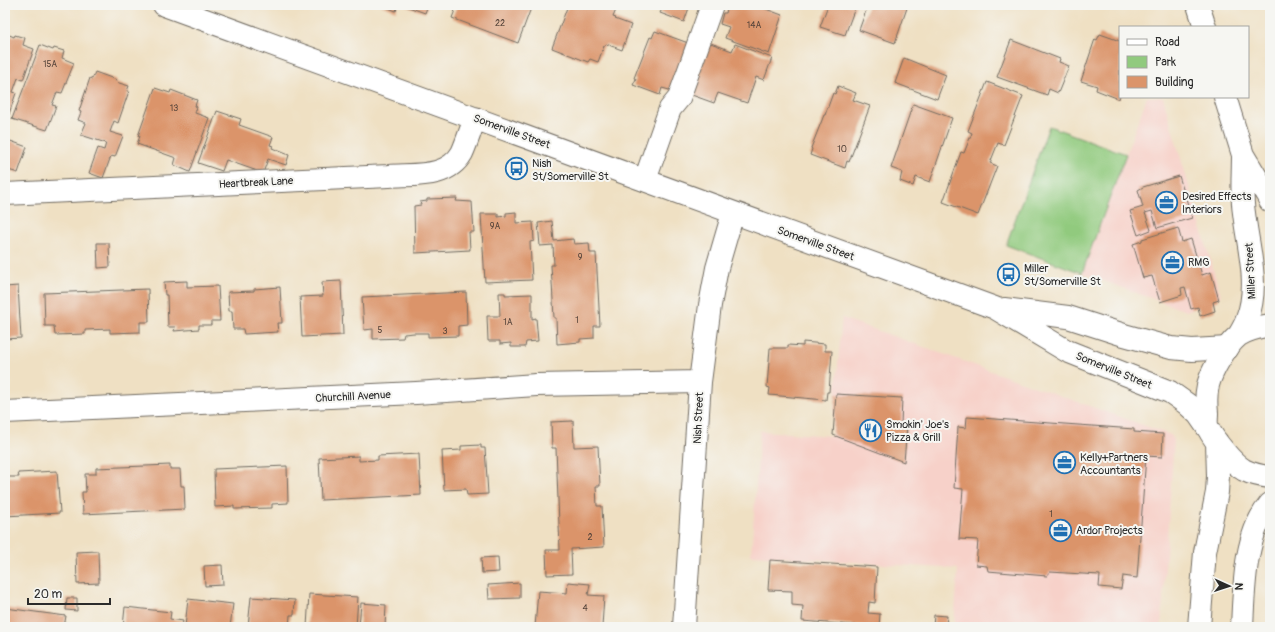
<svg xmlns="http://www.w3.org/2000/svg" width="1275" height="632" font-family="Pangolin,sans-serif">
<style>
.built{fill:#f7d1c9}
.green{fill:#91ca7e;stroke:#5e7a54}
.building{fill:#db946a}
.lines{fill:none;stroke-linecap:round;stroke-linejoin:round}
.minor-casing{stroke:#706a60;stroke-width:24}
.major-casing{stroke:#706a60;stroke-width:24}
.minor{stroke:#fff;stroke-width:22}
.major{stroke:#fff;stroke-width:22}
.labels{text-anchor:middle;stroke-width:4;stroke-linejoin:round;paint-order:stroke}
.number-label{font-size:9px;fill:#57453b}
.street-label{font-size:11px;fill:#2b2b2b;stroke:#f6f6f2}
.poi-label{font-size:11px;fill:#2b2b2b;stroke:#f6f6f2;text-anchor:start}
</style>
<rect width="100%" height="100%" fill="#f6f6f2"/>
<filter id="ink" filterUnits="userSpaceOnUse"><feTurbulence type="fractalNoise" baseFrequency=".025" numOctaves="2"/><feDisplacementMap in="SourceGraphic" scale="8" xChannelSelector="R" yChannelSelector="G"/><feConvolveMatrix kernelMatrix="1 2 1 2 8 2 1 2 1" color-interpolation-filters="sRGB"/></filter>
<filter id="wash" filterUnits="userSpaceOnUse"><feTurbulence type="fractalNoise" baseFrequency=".012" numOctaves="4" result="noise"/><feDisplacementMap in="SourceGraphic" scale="16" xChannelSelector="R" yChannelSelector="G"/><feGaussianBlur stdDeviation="0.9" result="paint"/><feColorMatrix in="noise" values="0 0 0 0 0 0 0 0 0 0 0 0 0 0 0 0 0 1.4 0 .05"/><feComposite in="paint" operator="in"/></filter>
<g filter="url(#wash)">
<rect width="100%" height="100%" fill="#efe0c3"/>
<path class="built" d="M1147,97H1163L1221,296L1216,302L1186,311L1082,273Z
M842,318L1171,435L1174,440L1161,627H954L958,569L751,555L760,431L832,436Z"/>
<path class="green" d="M1049,126L1126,154L1082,273L1006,245Z"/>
<g id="blocks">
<path class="building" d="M381,5H398L396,11Z
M403,5H428L425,13Z
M457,5H522L531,8L518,43L452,18Z
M568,5H618L613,17L616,18L615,19L631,25L622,50L606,44L605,46H604L598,62L590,59L588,62L552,48Z
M664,5H690L684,22L660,13Z
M728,5H755L782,15L769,54L725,38L729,27L720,24L723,13H726Z
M828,5H856L845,35L820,27Z
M868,5H908L895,43L859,30Z
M655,31L691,44L673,91L662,88L660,95L633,85L636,79L634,78L650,37L652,38Z
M5,33L14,37L15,35L25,38L23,45L34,49L23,80L18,78L13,92L16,93L8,117L5,116Z
M1100,34L1120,41V95L1119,99L1096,90L1097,86L1081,81L1095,39L1097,40Z
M1011,40L1060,59L1059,62L1069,66L1058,93L1049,89L1047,95L997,77Z
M708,42L732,51L735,44L772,58L764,80L756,77L747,103L718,93L714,103L689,94Z
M40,45L53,50L54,48L64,51L62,58L74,63L62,93L57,92L52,105L56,106L47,130L12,119Z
M904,58L946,75L937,99L895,83Z
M95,72L117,80L116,82L129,86L127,91H129L118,123L114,121L110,132L123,136L115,157L111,156L103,178L89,173L98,148L104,150L106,143L81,135L86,123L78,120L81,112L79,111L90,78L92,79Z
M987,82L1023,96L1004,145L998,143L990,163L997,166L978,215L943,202L961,152L964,153L972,133L968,131Z
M838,86L856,93L853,100L870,106L849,162L847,161L845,168L810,155L812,149L811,148L824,115H825L833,93L835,94Z
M155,88L170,93L171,90L197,100L195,106L197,107L195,113L209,118L190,172L174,165L176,158L137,144L140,136H138Z
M913,104L952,118L930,182L916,177L913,186L900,181L902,172L891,168Z
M217,111L241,119L239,125L273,137L270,145L273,146L272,148L289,155L286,165L268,159L263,173L226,160L222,171L198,163Z
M5,139L27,147L18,173L5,169Z
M1179,176L1192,218L1157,228L1152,211L1145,213L1151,230L1138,235L1130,211L1143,207L1138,190L1143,187Z
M457,198L456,201L472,202L474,232H469L470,250L415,253L414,206L421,205L420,202L427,201V199Z
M516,212V223L533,222L534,241L530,242L532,280L485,282L481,214H498V217L506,216V213Z
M552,221L554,241L573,239L574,244L589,243L590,253H596L600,326H594V338L580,339V342L557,344L556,318H554L551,265H554L553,245L540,246L538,223Z
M1178,228L1182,242L1191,239L1202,275L1211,272L1219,300L1213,302L1215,311L1200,316L1198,307L1191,309L1185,287L1181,288L1182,295L1160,302L1152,276L1143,278L1133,244L1142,241V239Z
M97,243H109L110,267L98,268Z
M187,281V287L218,286L220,321H211V325H199V329L174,331L175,327H168L167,295H165L164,282Z
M341,281L343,335L302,337L300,297L323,296L322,282Z
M18,286L21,338L5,339V287Z
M280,287L282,323H277L278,332L244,334L243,329H233L232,311H229L228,292L254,291V289Z
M148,289L149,322H140V332L110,333V329L85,330V334L55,335L54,326H45L44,293Z
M466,292L467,325L458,326V336L428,337V333H414L404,334L403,338L373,339V329L364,330L362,297Z
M499,293H505V295L532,294V319L536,318L538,341L526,342L525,347H511V343L500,344V341H488L487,316H500Z
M803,342L825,344V351H832L829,392H827L826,400L769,395L770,388L767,387L770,348H788V345L803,346Z
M836,394L902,398L901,425L907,426L904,462L833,435Z
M967,417L1134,429V432L1163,434L1162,457L1146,456L1137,578L1123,576L1121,589L1099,587L1100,575L1050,572L1047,576L988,571L987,566L976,565L978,540L959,539L963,489L954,488L958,427L966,428Z
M573,421L574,447L598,446L600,486H596L597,506H602L604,547L571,549L572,574L547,575L546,550H560L556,448H552L551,422Z
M481,445V448H485L488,494L467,495L466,489L444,490L442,451L461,450V446Z
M419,454L421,495L321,500L319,458L359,456V461L378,460V456Z
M170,465V469H180L181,486H184L185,509L83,514L82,492H86L85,474H96V468Z
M287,466L288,503L272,504V508L234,509V506L215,507L214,469Z
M57,471L60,513L5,516V477H19L18,473Z
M98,551L99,583L77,584L76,552Z
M498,557L499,572L482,573L481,558Z
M770,560L877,567L875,603L869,602L868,613L880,614L879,627L802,621L803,606L792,605V591L768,590Z
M222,565L223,585L205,586L204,566Z
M568,582L590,584L588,595L604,596L602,627H535L538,591L567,593Z
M520,583V598L489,599L488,585Z
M309,594L358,597L356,627H307Z
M251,597L295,600L294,615H290L289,627H248Z
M67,598H77V611L66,610Z
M188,599L233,604L230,627H185Z
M361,603L386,605L385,627H359Z
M125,607L171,612L170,619L183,621L182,627H123Z
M5,608L66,616L64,627H5Z
M934,615L947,616L946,627H933Z"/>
</g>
</g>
<g filter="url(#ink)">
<use href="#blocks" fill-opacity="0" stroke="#706a60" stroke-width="1"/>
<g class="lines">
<defs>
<path id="minor" d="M164,5L995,308L1067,351L1170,392L1187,404L1198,414L1207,427
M645,180L670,109L679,98L712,5
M5,194L389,176C415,174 447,179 462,153C467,142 471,129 475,118
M1004,309L1068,317L1124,335L1171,348L1192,350L1228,348
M5,412L416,393L536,385L700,382
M684,627L700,382L710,305L717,268L733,213"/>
<path id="major" d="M1198,5L1205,27
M1225,97L1243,155L1267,195L1270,201
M1270,325C1260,327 1246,330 1238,336C1226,346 1212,370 1208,385C1206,394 1206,404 1207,413C1207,417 1206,424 1208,428C1214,440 1232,463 1244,470C1252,474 1261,476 1270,477
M1239,335C1242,330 1245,325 1247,319C1260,285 1248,248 1244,213C1241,195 1243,174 1243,155
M1199,627L1205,552L1217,492L1218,476L1217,442
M1242,627C1244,589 1244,534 1270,504"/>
</defs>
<use href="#minor" class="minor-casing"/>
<use href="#major" class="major-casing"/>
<use href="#minor" class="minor"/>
<use href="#major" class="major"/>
</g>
</g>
<defs>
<symbol id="bus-ring" viewBox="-11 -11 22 22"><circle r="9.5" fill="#f6f6f2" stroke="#1f6fb2" stroke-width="1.5"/><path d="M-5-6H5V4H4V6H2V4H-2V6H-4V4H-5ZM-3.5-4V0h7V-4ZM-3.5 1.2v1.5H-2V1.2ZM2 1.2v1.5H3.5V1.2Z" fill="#1f6fb2"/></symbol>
<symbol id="office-ring" viewBox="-11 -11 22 22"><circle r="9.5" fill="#f6f6f2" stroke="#1f6fb2" stroke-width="1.5"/><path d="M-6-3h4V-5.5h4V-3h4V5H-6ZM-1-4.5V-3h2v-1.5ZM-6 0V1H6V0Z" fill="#1f6fb2"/></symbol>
<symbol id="restaurant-ring" viewBox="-11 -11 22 22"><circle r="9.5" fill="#f6f6f2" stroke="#1f6fb2" stroke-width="1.5"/><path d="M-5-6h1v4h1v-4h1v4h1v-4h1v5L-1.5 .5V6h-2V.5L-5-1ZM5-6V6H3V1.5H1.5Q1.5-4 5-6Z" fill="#1f6fb2"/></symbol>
</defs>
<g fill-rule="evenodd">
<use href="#bus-ring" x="504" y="156" width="25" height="25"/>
<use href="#office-ring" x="1154" y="190" width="25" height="25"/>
<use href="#office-ring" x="1160" y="250" width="25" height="25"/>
<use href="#bus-ring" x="996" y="262" width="25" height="25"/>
<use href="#restaurant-ring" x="858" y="418" width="25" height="25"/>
<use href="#office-ring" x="1052" y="450" width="25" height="25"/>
<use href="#office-ring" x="1048" y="518" width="25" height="25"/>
</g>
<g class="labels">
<g class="number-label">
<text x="500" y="26">22</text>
<text x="754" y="28">14A</text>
<text x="50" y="67">15A</text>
<text x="174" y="111">13</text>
<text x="842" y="152">10</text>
<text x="495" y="229">9A</text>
<text x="580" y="260">9</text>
<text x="577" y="323">1</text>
<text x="508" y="325">1A</text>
<text x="380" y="333">5</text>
<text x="445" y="334">3</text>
<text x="1051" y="517">1</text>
<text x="590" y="540">2</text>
<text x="585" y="611">4</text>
</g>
<g class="street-label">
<text transform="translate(512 131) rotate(20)" y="4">Somerville Street</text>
<text transform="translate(256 182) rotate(-3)" y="4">Heartbreak Lane</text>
<text transform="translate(816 243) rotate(20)" y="4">Somerville Street</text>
<text transform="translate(1250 271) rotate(-93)" y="4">Miller Street</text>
<text transform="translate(1114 370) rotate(22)" y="4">Somerville Street</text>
<text transform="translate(353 396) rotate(-3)" y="4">Churchill Avenue</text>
<text transform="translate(698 418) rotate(-87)" y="4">Nish Street</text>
</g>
<g class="poi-label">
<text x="532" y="167">Nish<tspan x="532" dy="13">St/Somerville St</tspan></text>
<text x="1182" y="200">Desired Effects<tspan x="1182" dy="13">Interiors</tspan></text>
<text x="1188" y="266">RMG</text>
<text x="1024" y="272">Miller<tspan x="1024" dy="13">St/Somerville St</tspan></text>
<text x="886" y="428">Smokin' Joe's<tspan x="886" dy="13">Pizza &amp; Grill</tspan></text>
<text x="1080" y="461">Kelly+Partners<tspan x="1080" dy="13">Accountants</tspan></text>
<text x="1076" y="534">Ardor Projects</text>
</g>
</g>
<rect width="1275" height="632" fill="none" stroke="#f6f6f2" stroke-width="20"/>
<rect x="1119" y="26" width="130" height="72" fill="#f6f6f2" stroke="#a5a5a2"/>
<rect x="1127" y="39" width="20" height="6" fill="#ffffff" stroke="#a5a5a2"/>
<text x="1155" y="46" font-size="12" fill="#2b2b2b">Road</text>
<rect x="1127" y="56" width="20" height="12" fill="#91ca7e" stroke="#a5a5a2"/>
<text x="1155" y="66" font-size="12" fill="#2b2b2b">Park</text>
<rect x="1127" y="76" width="20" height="12" fill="#db946a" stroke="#a5a5a2"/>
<text x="1155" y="86" font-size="12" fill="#2b2b2b">Building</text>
<g transform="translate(1229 586) rotate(93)" stroke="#f6f6f2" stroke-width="3" paint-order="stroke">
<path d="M0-3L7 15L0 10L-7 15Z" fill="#2b2b2b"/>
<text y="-6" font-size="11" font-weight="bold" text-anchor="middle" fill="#2b2b2b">N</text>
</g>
<path d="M28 598v6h82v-6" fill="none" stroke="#2b2b2b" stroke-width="2"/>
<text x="34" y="598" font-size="12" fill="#2b2b2b" stroke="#f6f6f2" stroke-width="3" paint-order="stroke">20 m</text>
</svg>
